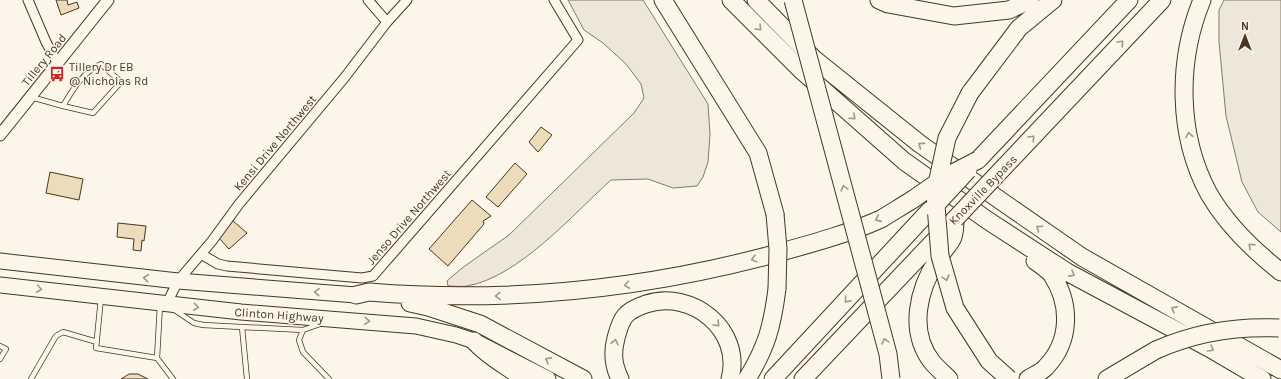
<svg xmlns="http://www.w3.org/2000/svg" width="1281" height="379" font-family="Karla,sans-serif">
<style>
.green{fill:#ede6d9;stroke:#887966}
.building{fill:#ecdcbc;stroke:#4a3520}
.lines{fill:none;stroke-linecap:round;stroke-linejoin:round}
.service-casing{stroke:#4a3520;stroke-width:6}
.minor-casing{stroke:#4a3520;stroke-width:11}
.tertiary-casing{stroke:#4a3520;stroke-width:13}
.trunk-casing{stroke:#4a3520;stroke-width:17}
.motorway-casing{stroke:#4a3520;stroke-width:19}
.service{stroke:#fbf6e9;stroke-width:4.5}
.minor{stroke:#fbf6e9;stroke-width:9}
.tertiary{stroke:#fbf6e9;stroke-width:11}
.trunk{stroke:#fbf6e9;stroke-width:15}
.motorway{stroke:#fbf6e9;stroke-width:17}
.motorway-bridge-casing{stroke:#4a3520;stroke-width:19;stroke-linecap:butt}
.motorway-bridge{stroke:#fbf6e9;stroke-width:17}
.oneway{stroke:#a29684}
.labels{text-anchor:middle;stroke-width:3;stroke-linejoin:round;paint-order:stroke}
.street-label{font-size:12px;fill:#4a3520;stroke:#fbf6e9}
.poi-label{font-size:12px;fill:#4a3520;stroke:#fbf6e9;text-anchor:start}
</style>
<rect width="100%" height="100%" fill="#fbf6e9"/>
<path class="green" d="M568,0H643L708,104L710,134L708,162L703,177L697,186L673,188L648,179L611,180C573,214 519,277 467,286C461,287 454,286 448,286L447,281L462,268L509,235L634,113L644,98L641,84L626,64L603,43L584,30Z
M1224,0H1281V232L1258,212L1242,182L1226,116L1219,42V10Z"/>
<path class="building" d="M56,0H67L68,5L77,2L79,8L61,15Z
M541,127L552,135L538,152L529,142Z
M515,163L527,174L498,207L486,197Z
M50,172L83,179L79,200L46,193Z
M472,200L491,216L483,221L484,224L448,266L429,249Z
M233,221L247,233L229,249L218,237Z
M118,223L146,226L144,241L142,240L141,251L133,250L134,239L117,237Z
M129,374H138L148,379H121Z"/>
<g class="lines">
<defs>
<path id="service" d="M31,97L63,106C73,89 83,72 101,64L121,82L93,113L63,106
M101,298L96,348L157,358L160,305
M173,309L194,323L203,325L303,330L320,324
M242,327L247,379
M303,330L299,340L303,352L329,379
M0,346L6,349L0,359
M157,358L173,379
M31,379L56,336L63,332L97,342"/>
<path id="minor" d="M28,0L46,42L58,64
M368,0L387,22
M201,254L218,264L227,266L362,278L373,276L578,40L554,0
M166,305L178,281L212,241L239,204L345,77L387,22L407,0"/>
<path id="tertiary" d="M0,135L108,0"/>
<path id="trunk" d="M0,261L178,281L356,295
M0,285L241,312L416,326L456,335L474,341L548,379"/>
<path id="motorway" d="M663,0L758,153L775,214
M731,0L802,71L904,161L987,220L1067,272L1209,348L1262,379
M756,0L814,59L920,144L1004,203L1082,257L1281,370
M879,0L888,4L954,16L1009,10L1030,0
M1202,0C1177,61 1177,135 1209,194C1227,225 1253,250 1281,272
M970,93L1019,28L1053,0
M978,160L1129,0
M1005,166L1162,0
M356,295L369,292C504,303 632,291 763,257C802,246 843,236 881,219C891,213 902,206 912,200
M410,303L428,307L480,324L583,379
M474,341C488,357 507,366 524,379
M620,379C613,365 612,353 616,338C618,331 620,322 625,316C630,310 640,306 646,304C692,289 743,330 730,379
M747,379C767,346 772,327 777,289
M773,379L930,210
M803,379L955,219
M949,379C944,374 937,368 932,362C908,331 918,289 938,259C950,240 955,244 955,219
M1028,379C1034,375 1042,372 1046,367C1071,341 1071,304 1052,275C1048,270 1041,265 1035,261
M1107,379L1156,350"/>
</defs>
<use href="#service" class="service-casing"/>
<use href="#minor" class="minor-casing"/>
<use href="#tertiary" class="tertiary-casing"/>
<use href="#trunk" class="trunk-casing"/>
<use href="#motorway" class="motorway-casing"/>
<use href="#service" class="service"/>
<use href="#minor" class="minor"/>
<use href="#tertiary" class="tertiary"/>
<use href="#trunk" class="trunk"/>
<use href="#motorway" class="motorway"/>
<defs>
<path id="motorway-bridge" d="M793,0L888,354L891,379
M970,93L947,138L935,193L940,256L955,308L989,361L1009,379
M912,200L945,177L978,160
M933,208L968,170
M775,214L778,249L777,289
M955,219L1005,166
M1156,350C1196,332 1235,326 1279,328"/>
</defs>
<use href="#motorway-bridge" class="motorway-bridge-casing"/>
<use href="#motorway-bridge" class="motorway-bridge"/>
</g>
<defs><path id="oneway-chevron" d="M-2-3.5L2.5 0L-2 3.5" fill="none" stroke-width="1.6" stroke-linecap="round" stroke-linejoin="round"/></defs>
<g class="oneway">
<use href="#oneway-chevron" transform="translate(759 28) rotate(45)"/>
<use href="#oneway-chevron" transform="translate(1121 43) rotate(-47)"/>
<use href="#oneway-chevron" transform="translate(853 117) rotate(42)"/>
<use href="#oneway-chevron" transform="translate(1189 135) rotate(-99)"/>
<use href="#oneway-chevron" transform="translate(1032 138) rotate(-47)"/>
<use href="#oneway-chevron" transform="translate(921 145) rotate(-143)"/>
<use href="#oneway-chevron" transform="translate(844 188) rotate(-105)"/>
<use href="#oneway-chevron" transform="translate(878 219) rotate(156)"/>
<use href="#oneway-chevron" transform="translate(1039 228) rotate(-146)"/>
<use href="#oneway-chevron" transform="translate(1251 246) rotate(-136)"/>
<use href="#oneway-chevron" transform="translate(754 259) rotate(165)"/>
<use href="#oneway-chevron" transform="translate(1072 274) rotate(29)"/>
<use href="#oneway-chevron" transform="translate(146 278) rotate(-174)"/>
<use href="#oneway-chevron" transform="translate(946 278) rotate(74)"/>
<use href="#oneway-chevron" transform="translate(627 285) rotate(173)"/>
<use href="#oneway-chevron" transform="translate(39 289) rotate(7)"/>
<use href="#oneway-chevron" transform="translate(317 292) rotate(-176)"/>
<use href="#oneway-chevron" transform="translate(498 296) rotate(179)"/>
<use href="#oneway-chevron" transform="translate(847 300) rotate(132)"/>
<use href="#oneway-chevron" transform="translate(196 307) rotate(6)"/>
<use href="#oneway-chevron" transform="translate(1174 309) rotate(-151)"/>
<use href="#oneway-chevron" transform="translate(367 321) rotate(4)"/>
<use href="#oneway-chevron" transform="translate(717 324) rotate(45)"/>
<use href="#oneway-chevron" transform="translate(885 341) rotate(-105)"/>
<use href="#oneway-chevron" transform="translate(615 342) rotate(-77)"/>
<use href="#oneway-chevron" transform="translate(1211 349) rotate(30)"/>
<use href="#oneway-chevron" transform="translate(548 360) rotate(-152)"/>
</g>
<defs>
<symbol id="bus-bare" viewBox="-9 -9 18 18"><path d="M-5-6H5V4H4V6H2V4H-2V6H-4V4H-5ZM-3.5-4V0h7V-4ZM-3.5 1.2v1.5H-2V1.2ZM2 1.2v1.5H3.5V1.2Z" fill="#c62828" stroke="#fbf6e9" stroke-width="2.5" paint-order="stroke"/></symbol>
</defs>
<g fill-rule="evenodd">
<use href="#bus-bare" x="46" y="63" width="22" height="22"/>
</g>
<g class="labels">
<g class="street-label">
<text transform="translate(44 60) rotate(-51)" y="4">Tillery Road</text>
<text transform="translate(275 143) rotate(-50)" y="4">Kensi Drive Northwest</text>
<text transform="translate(983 190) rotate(-46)" y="4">Knoxville Bypass</text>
<text transform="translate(409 217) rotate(-49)" y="4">Jenso Drive Northwest</text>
<text transform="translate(279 315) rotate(4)" y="4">Clinton Highway</text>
</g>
<g class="poi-label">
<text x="69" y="71">Tillery Dr EB<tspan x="69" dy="14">@ Nicholas Rd</tspan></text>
</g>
</g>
<g transform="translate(1245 36)" stroke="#fbf6e9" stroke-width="3" paint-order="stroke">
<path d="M0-3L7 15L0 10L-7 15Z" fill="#4a3520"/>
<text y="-6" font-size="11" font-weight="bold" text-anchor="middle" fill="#4a3520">N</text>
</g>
</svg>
